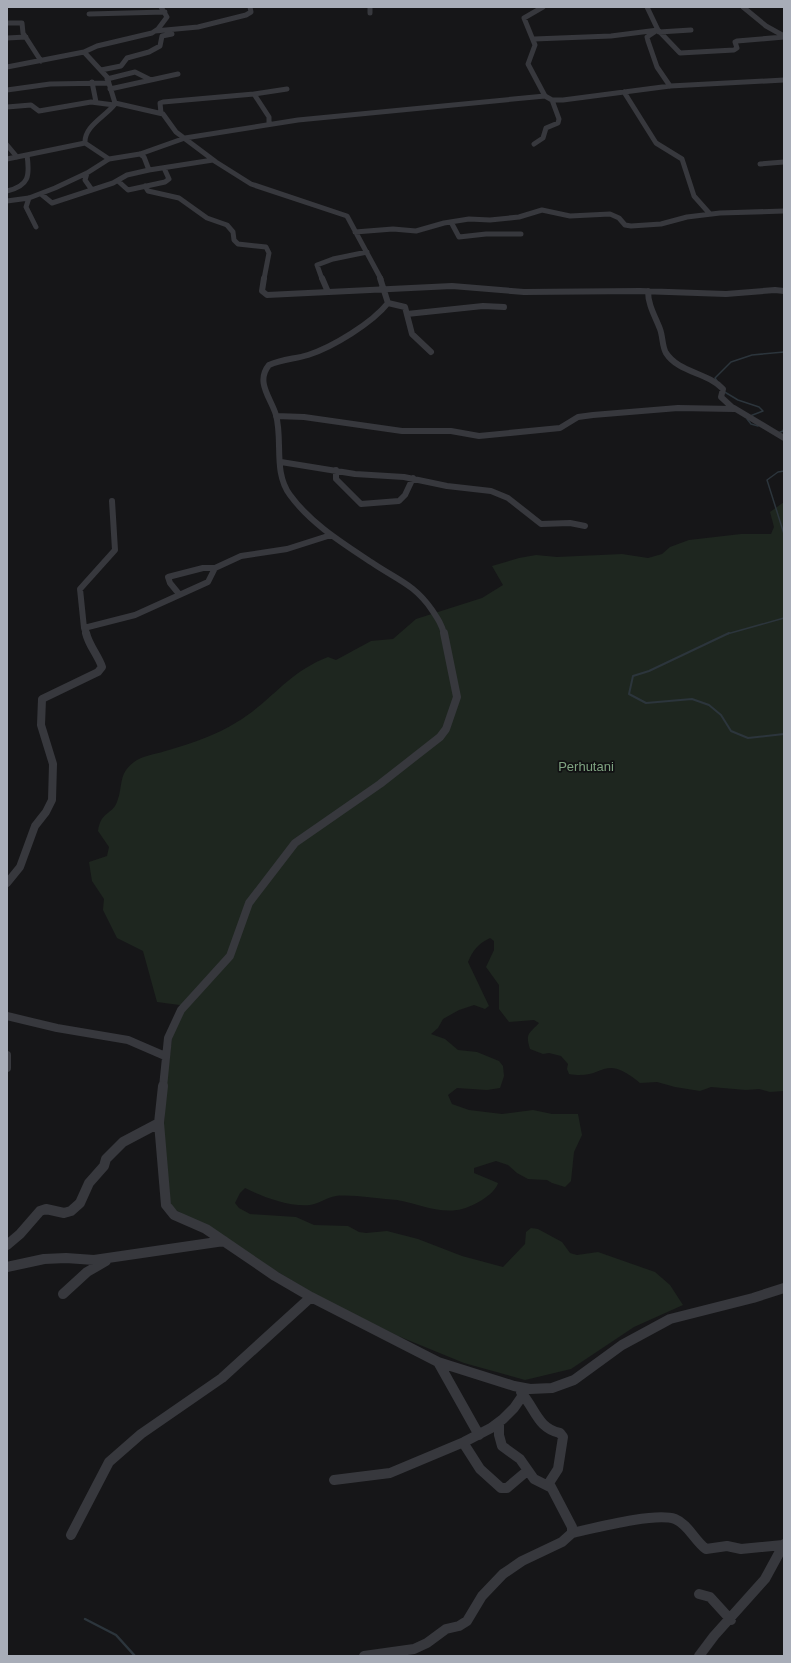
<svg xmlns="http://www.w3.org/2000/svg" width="791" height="1663" font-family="Helvetica,sans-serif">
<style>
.green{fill:#1e261f}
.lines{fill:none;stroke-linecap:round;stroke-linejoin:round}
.stream-far2{stroke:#2c353c;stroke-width:1.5}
.stream-far1{stroke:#2c353c;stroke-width:2}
.stream{stroke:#2c353c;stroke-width:2.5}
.minor-far3{stroke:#37383d;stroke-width:5}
.minor-far2{stroke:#37383d;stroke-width:6}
.minor-far1{stroke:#37383d;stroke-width:8}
.minor{stroke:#37383d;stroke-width:10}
.labels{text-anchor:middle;stroke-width:3.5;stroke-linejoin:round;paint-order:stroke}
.park-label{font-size:13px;fill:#7fa381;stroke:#111113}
</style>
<rect width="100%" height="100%" fill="#161618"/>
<path class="green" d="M784,502V1091L770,1092L759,1089L746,1090L711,1087L700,1091L675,1087L657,1082L640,1083C602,1051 605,1081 569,1074L567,1069L568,1064L561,1056L549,1053L543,1054L530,1049C525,1033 529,1034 539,1023L534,1020L509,1022L499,1009V985L486,967L494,950V941L490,938C478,944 473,950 468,962L489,1006L485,1009L474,1005L459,1010L443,1019L438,1028L431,1034L445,1039L458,1050L477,1052L499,1061L503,1066L504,1076L500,1088L487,1090L457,1088L448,1095L452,1104L469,1110L502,1114L533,1110L552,1114H578L582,1135L574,1152L571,1181L565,1187L552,1183L547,1180L528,1179L517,1173L508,1165L496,1161L474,1168V1173L498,1183C495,1195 469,1209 457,1210C436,1213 416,1203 397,1200C382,1199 349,1194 336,1196C327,1197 319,1204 310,1205C289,1207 263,1197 245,1188L240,1193L235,1203L239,1208L250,1214L296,1217L314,1225L348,1226L359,1232L366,1233L387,1231L418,1239L462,1256L503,1267L525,1244L526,1232L531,1228L538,1229L562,1242L570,1253L577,1255L598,1252L655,1272L670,1285L683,1305L634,1327L571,1369L525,1380L464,1363L398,1336L319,1297L171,1207L163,1145L166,1085L173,1031L187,1006L157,1002L143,951L117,938L103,910L104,899L92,881L89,862L107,856L109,847L98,831C101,811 112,815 117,802C124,784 117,773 137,760C146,755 160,753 169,750C193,743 216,735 237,722C271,702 288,672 328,657L336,660L371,641L393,639L416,619L482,598L503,585L492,566L519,558L536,555L557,557L622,554L648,558L662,554L670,547L689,540L741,534H771L774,527L770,512Z"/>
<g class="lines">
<path class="stream-far2" d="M717,381L715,378L731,362L752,355L784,352
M723,391L738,400L759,407L763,411L750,416
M747,419L751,424L758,426
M778,433L783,431L784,428
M784,471L778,472L767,480L784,534
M727,634L784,618"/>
<path class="stream-far1" d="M729,633L649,671L633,676L629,694L646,703L692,699L709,705L721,715L731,731L748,738L784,734"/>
<path class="stream" d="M85,1619L116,1635L135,1656"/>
<path class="minor-far3" d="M161,7L167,17L158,29L152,33L97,46L84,52L107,77L115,103L163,114L176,132L216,162L251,184L347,216L381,279
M370,7V13
M543,7L524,18L535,45L528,64L545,96
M647,7L658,30L680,53L734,50L737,48L735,42L737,41L784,37
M743,7L766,26L784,36
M89,14L165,12
M7,23H22L23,33L41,61
M155,31L198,27L246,15L251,12L250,7
M656,31L647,37L648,41L657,67L670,86
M659,32L691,30
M7,38L26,37
M534,39L611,36L658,30
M7,67L84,52
M101,70L121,66L127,58L149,52L160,46L162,36L172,34
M107,79L135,72L151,80
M92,82L96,102
M110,89L178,74
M7,90L50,84L109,83
M624,92L656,143L682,159L694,196L710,214
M254,94L287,89
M7,107L31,105L39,111L91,102L114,105
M161,113L160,103L163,102L254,94L269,117V123
M534,144L543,138L546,128L558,123L559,119L552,100
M7,145L17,157
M140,154L144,157L149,170L213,160
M7,159L85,143
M109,159L85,143C84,126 105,117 115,104
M760,164L784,162
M87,173L85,180L92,190
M118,181L128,190L165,182L169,179L164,168
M145,186L148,191L179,198L207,218L227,225L233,232L234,240L238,244L266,247L269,253L264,279
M7,191C29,186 30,176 27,155
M41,194L52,203L113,183L127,175L149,170
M29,198L26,207L36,227
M7,201L29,198L55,188L87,173L109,159L140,154L185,138L298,120L545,96L552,100H563L670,86L784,80
M451,222L459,237L486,234H521
M355,232L393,229L416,231L444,223L469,219L490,220L519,217L542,210L570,216L610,214L619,218L625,225L631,226L661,224L687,217L720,213L784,211
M322,279L317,265L333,259L367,252"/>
<path class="minor-far2" d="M264,278L262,291L267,295L452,286L524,292L640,291L726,294L775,290L784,291
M322,278L328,292
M380,278L388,303C372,323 333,347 308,355C295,359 282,359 269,365C255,382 271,398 276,415C283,441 273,472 290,495C311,524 344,544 374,564C398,580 415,585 432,610C438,619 442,625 444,634
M388,303L405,307L412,334L431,352
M407,314L483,306L504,307
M734,408L784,438
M276,416L304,417L402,431H451L479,436L560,428L578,417L593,415L678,408L734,409L721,397L723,389C707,372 679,373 666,353C662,346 663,337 660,329C655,316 648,305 648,291
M281,462L355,474L404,477L447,486L491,491L508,498L541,524L570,523L585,526
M336,470V479L361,504L399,501L405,495L413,478
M179,594L170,583L168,577L203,568H215
M84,628L80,589L115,550L112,501
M86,634L84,628L135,615L208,582L215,568L241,556L287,549L331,535"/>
<path class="minor-far1" d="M7,883L20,867L35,826L46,812L52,800L53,764L41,725L42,699L98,672L102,667C98,655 89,646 86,633
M7,1016L57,1028L128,1040L165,1056
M7,1055V1068
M163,1087L168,1038L181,1010L230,956L249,903L295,843L380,784L440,737L446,729L457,697L444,633"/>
<path class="minor" d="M163,1086L159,1123L166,1205L174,1215L206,1229L275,1276L311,1297L438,1362L514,1386L530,1389L552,1388L574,1380L622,1345L670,1319L753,1298L784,1288
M7,1245L20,1234L40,1211L46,1209L64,1213L71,1211L80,1203L89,1183L104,1166L106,1159L123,1142L159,1123
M7,1267L44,1259L66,1258L94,1260L224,1241
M63,1294L87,1272L106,1261
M438,1362L479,1435
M499,1422V1435L502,1446L520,1459L534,1479L550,1487
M464,1444L480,1469L501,1488H507L527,1471
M334,1480L390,1473L464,1442L491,1428L503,1419L514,1408L523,1395L521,1392
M572,1533C595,1528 655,1512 675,1519C688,1524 695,1541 706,1549L727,1546L741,1549L783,1545
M71,1535L109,1462L141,1434L222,1378L311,1297
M699,1594L710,1597L731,1620
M364,1656L414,1649L427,1643L446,1629L459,1626L467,1621L482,1596L503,1574L522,1561L562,1542L572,1533V1527L549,1483L558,1469L563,1437L560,1433C539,1429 536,1411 523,1395
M699,1656L714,1636L765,1579L784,1544"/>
</g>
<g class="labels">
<g class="park-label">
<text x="586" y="771">Perhutani</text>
</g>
</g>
<rect width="791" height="1663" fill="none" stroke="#a8adb8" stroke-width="16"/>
</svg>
